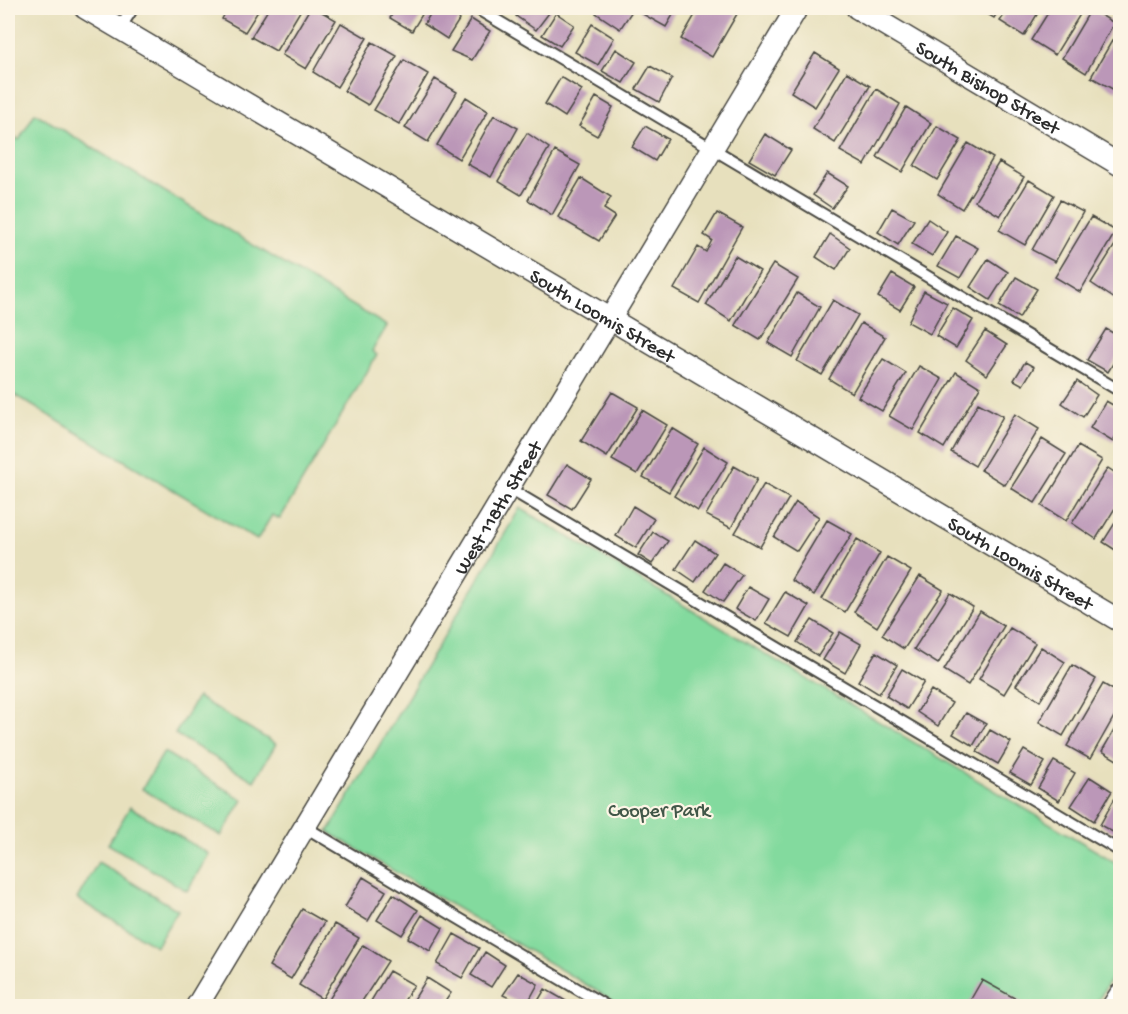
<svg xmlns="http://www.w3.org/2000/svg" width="1128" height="1014" font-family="'Gochi Hand',sans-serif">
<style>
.green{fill:#83da9e;stroke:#578264;stroke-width:1.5}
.building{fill:#bb97b8}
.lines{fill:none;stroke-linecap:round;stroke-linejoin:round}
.service-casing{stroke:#474641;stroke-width:14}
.minor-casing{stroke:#474641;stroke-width:24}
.service{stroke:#fff;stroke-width:10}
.minor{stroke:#fff;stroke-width:21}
.labels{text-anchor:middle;stroke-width:4.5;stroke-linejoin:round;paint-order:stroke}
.street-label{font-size:20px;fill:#2b2b2b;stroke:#fcf5e5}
.park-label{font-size:20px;fill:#415748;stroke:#fcf5e5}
</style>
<rect width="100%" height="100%" fill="#fcf5e5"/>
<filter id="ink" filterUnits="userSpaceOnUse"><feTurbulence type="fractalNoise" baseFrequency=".0167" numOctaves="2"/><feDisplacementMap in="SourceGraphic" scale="12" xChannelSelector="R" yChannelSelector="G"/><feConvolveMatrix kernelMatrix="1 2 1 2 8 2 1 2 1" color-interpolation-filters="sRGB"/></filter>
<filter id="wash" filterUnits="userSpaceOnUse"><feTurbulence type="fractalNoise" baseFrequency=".008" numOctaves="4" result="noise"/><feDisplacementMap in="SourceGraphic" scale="24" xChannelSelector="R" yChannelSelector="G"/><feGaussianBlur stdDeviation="1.35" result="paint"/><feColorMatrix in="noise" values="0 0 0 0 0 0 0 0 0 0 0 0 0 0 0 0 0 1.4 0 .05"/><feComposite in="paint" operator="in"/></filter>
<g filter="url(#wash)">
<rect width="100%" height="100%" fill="#e7e0bd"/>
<path class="green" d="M35,113L387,326L372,351L377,355L280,519L272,515L257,540L8,391V142L11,136L19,140Z
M520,508L1120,865V963L1095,1006H622L328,832Z
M197,697L276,744L254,781L175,734Z
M164,752L243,800L221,836L142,789Z
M130,807L209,854L187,891L108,844Z
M98,862L178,910L156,946L77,899Z"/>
<g id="blocks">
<path class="building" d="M228,8H260L245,32L222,19Z
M269,8H302L276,51L251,37Z
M310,8H315L336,20L306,69L282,55Z
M396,8H426L412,31L390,18Z
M434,8H446L461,17L447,39L424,24Z
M522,8H550L552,9L536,30L516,16Z
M600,8H634L620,29L596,13Z
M642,8H677L666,27L639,12Z
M699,8H726L737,14L712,57L681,39Z
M977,8H1000L994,18Z
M1009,8H1041L1024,36L1000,21Z
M1051,8H1084L1055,55L1031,40Z
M1091,9L1114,23L1086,73L1062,58Z
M556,13L574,25L560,46L542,35Z
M471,19L490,31L472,60L451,51Z
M341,23L367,38L337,87L313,72Z
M592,24L614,38L598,65L575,52Z
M1120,27V83L1116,91L1091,77Z
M372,42L397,56L368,105L344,91Z
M616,49L636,62L623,83L602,71Z
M815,53L839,68L815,107L791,92Z
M404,60L428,74L399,124L374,110Z
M650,66L672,78L659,102L636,89Z
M847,72L870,86L835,143L813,129Z
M561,77L582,90L565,117L545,104Z
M435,79L457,92L428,142L405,128Z
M876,89L900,104L865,165L840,151Z
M466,97L488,111L459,159L437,145Z
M596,97L613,107L597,136L579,126Z
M906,107L931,123L902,172L877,157Z
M494,115L518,128L491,177L467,164Z
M645,126L668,139L655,161L632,147Z
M937,126L961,140L937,180L914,166Z
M527,133L549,148L521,195L498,181Z
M765,134L791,150L775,175L749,160Z
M968,143L993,158L962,209L938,194Z
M555,151L580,165L552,215L528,200Z
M999,162L1024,177L1000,216L975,201Z
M827,173L848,186L832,208L813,195Z
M581,178L611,197L604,209L615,216L599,241L558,217Z
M1029,180L1054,195L1025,245L999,230Z
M1060,200L1083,212L1055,262L1032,250Z
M892,208L914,220L898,245L878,232Z
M717,213L742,227L699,303L674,289L698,247L706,252L712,240L704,235Z
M1091,217L1116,231L1080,292L1055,277Z
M928,219L947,232L932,256L912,244Z
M830,234L850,248L836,270L816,257Z
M956,236L978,248L960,278L938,266Z
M1120,237V290L1115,299L1091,283Z
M735,256L760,271L731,321L706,305Z
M988,259L1008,272L990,300L970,287Z
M773,264L798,279L760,340L735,325Z
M892,274L914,287L900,310L878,297Z
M1016,277L1037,289L1019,318L999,306Z
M924,291L947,303L930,334L908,322Z
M797,293L820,307L792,357L768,343Z
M833,300L858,315L822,375L797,361Z
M953,308L973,320L956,348L936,336Z
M861,323L885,337L852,393L829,379Z
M1106,329L1120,337V352L1108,372L1087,360Z
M985,331L1007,345L987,375L966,360Z
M883,359L906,373L882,411L858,397Z
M1025,362L1034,367L1023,385L1014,380Z
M919,366L942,379L913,430L889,416Z
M956,372L980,387L944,448L920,433Z
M1077,381L1097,395L1083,417L1062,403Z
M612,392L638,407L607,457L581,441Z
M1106,401L1120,409V429L1113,442L1090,428Z
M978,403L1003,416L975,466L951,452Z
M642,410L667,425L637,474L612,460Z
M1015,414L1039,429L1005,485L981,470Z
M672,428L698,444L669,492L643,477Z
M1042,439L1066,454L1035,503L1011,488Z
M1078,446L1102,460L1066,521L1042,506Z
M704,447L728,462L698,511L674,496Z
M567,464L591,479L572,509L548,495Z
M734,466L757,479L731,528L706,515Z
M1108,468L1120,476V500L1096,539L1072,523Z
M764,484L789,498L760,547L735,533Z
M796,502L819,517L797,551L774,537Z
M633,506L654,519L636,548L616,536Z
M1120,515V553L1103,542Z
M827,520L852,534L814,595L791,580Z
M653,532L668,541L652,564L638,555Z
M857,539L880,553L845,612L822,599Z
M695,540L715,553L695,582L676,569Z
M887,557L911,571L877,627L854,612Z
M723,563L742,575L723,602L705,590Z
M920,576L943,590L904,649L882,635Z
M748,587L769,599L756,621L735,609Z
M785,592L809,606L791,637L766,623Z
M950,593L973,607L938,664L914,649Z
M980,611L1004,626L968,685L944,670Z
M812,620L833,633L818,656L797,642Z
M1010,628L1035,643L1004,694L979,679Z
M840,632L861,644L845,673L823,660Z
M1041,647L1065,662L1040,701L1016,685Z
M876,652L897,665L879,694L858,681Z
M1072,665L1096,679L1063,736L1039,722Z
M902,669L924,682L907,709L886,696Z
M1103,684L1120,694V706L1090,759L1067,746Z
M931,690L952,703L938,726L917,712Z
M966,713L986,724L973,746L953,734Z
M1120,720V762L1102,751Z
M990,730L1011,742L998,764L977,752Z
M1024,750L1045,762L1031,785L1010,773Z
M1054,761L1075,773L1059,801L1038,788Z
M1090,777L1112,791L1094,821L1071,806Z
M1116,796L1120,799V836L1100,825Z
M363,877L386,891L368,921L345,907Z
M393,894L418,910L402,935L377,920Z
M302,909L325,922L291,979L269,966Z
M422,915L443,928L430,951L408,938Z
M335,924L359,938L322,999L299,985Z
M454,934L479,948L462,978L437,964Z
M363,945L388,961L359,1006H336L328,1001Z
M485,952L505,965L491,987L471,975Z
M389,971L414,985L401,1006H368Z
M518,973L538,984L526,1006L503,995Z
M427,978L451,993L442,1006H410Z
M982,980L1029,1006H967Z
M545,989L566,1001L563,1006H535Z
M8,999L29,1006H8Z"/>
</g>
</g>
<g filter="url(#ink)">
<use href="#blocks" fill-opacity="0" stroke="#474641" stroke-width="1.5"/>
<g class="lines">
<defs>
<path id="service" d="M476,8L1120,391
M120,28L133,8
M508,488L1120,851
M305,827L606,1006"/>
<g id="minor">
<path id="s1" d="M85,8L1120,621"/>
<path id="s2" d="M857,8L1120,165"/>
<path id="s3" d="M197,1006L797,8"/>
<path d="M1113,1006L1120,995"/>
</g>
</defs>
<use href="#service" class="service-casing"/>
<use href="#minor" class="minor-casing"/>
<use href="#service" class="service"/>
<use href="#minor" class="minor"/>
</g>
</g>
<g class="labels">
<g class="street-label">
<text dy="7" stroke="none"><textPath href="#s2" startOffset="153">South Bishop Street</textPath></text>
<text dy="7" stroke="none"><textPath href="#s1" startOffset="602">South Loomis Street</textPath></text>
<text dy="7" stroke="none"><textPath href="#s3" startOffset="582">West 118th Street</textPath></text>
<text dy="7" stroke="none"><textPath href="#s1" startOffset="1088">South Loomis Street</textPath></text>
</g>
<g class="park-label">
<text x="659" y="816">Cooper Park</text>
</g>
</g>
<rect width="1128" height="1014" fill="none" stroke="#fcf5e5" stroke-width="30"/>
</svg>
